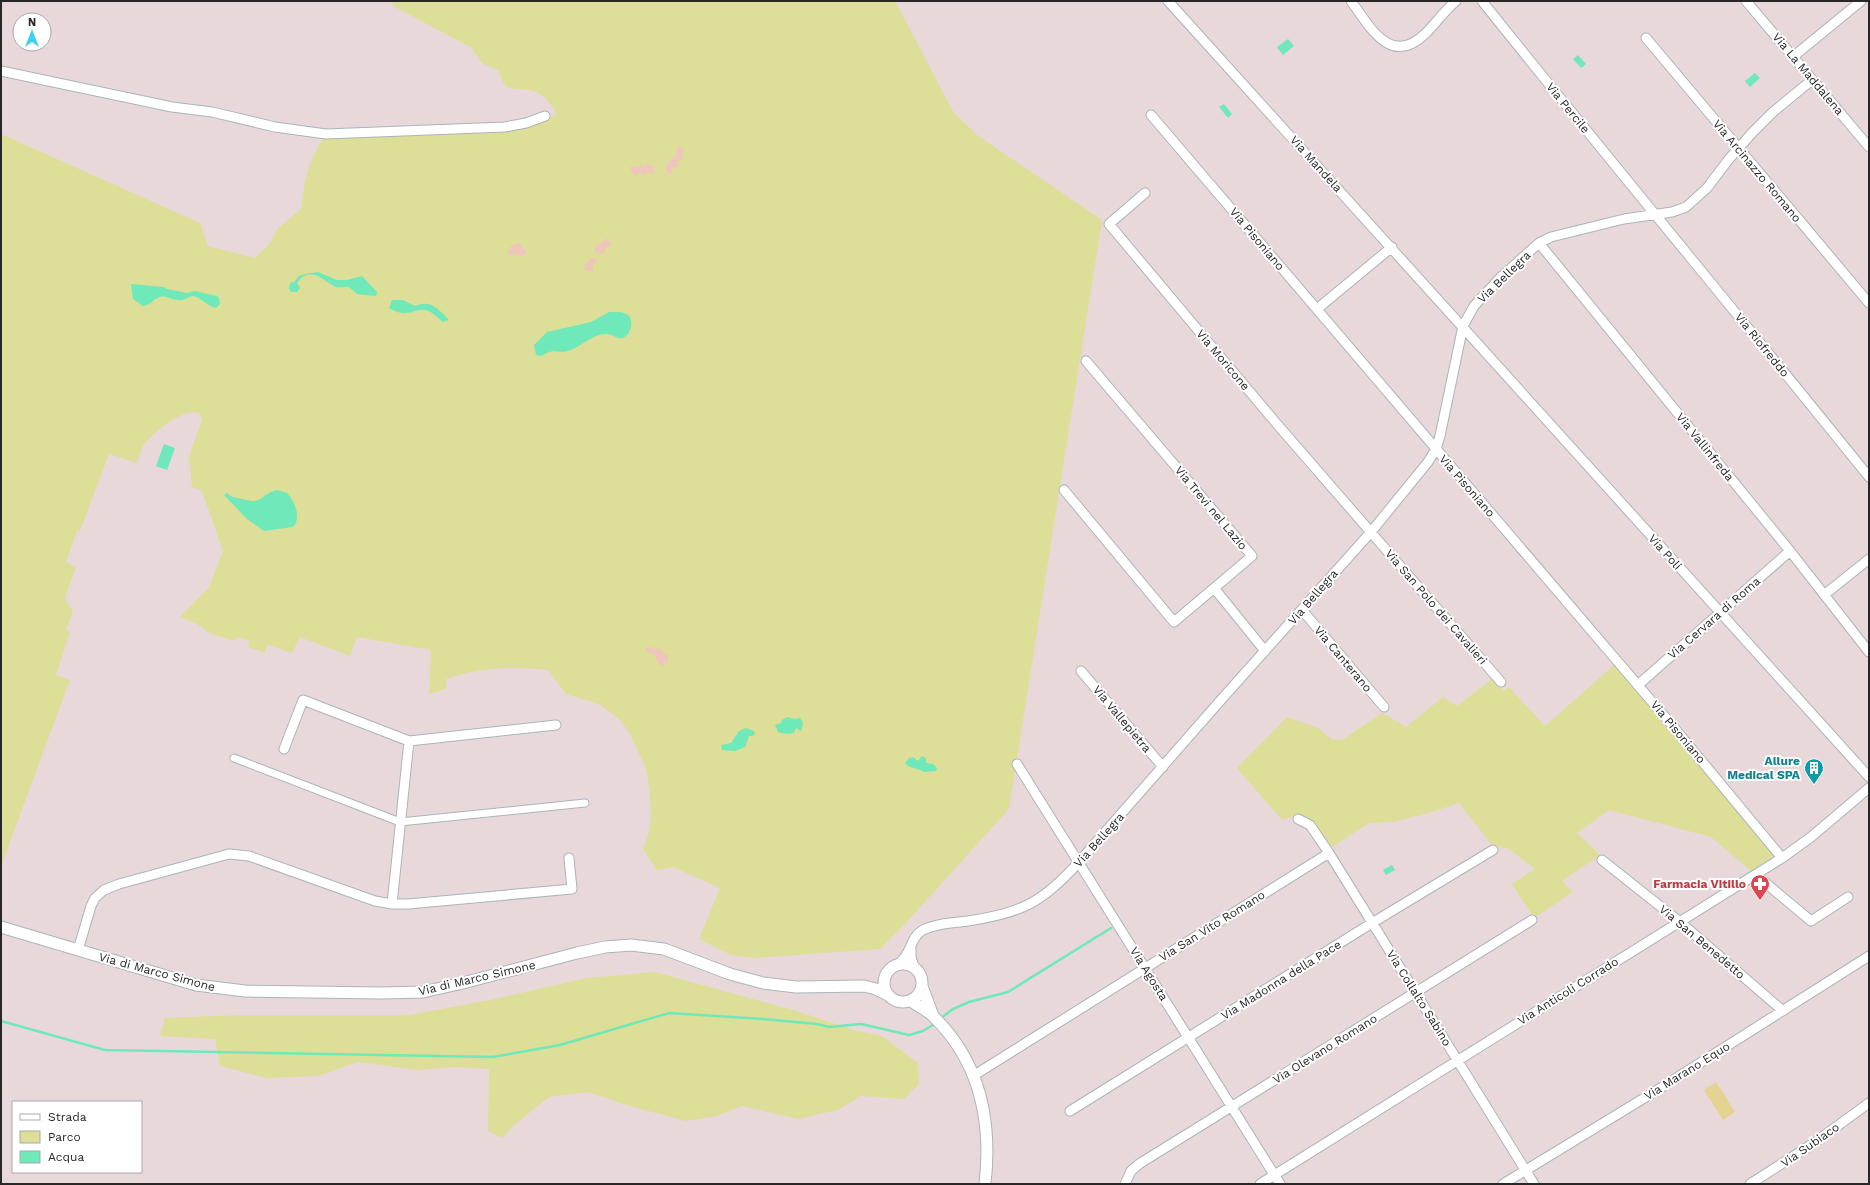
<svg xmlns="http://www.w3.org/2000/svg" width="1870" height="1185" font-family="'Work Sans',sans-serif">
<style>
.green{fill:#ddde97}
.sand{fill:#eec6bc}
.pitch{fill:#e5d392}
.water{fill:#6fe8ba}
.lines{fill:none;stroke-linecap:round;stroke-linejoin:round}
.stream{stroke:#6fe8ba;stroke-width:2.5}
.pedestrian-casing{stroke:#a9b5b7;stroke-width:9}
.minor-casing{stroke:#a9b5b7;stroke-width:11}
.tertiary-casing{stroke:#a9b5b7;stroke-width:13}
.pedestrian{stroke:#fff;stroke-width:7}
.minor{stroke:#fff;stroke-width:9}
.tertiary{stroke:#fff;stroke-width:11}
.labels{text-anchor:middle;stroke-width:4;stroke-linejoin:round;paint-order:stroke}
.street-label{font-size:12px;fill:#272727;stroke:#fff}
.culture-label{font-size:12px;font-weight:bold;fill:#0d838f;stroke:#fff;text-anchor:end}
.health-label{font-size:12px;font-weight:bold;fill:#be3a42;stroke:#fff;text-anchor:end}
</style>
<rect width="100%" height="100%" fill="#e9d8da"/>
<path class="green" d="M390,1H895L954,113L977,135L1102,220L1009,809L904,925L880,949L755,958L731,955L699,939L720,888L673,867L657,870L643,849L649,832L651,816L650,793L646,769L630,734L620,720L599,704L566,694L548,670C513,666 480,667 446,679V689L429,694L431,650L357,637L350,656L300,637L292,653L267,644L265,653L248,647L249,640L237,637L236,641L211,634L197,624L180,617L209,587L223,551L202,491L192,487L189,456L202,420L199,413C183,408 156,431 145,443C141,448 139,457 137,463L109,454L80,531H77L66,562L76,567L65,597L68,604L73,611L66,630L70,632L56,675L70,680L1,866V134L200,223L208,246L255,258L271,242L277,229L301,209C305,180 307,164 323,139L502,130L530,127L557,114C552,106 547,98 538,93C522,83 506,100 499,71L482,63L472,48L395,7Z
M1614,665L1773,854L1771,858L1751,871L1711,837L1609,810L1577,833L1600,855L1562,881L1573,892L1534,918L1512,884L1535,869L1509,849L1491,844L1459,803L1432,812L1393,822L1369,823L1332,847L1308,817L1298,815L1282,820L1237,768L1287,717L1318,728L1333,740H1342L1382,713L1406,727L1443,697L1457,706L1492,679L1504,691L1509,687L1545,726Z
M655,972L800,1012L853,1030L882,1036L918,1063L919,1084L904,1099L862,1096L837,1110L798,1119L742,1106L717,1116L686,1121L626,1105L588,1092L549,1097L514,1125L502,1138L488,1131L489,1069L456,1067L417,1070L358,1062L318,1076L266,1078L220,1066L215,1039L160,1036L165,1018L238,1015H409L490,1000L587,978Z"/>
<path class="sand" d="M678,146L685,149L682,154L683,159L678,161L679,166L673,168L672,173H667L665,166L676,155Z
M647,163L655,167V171L653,174L648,172L643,175L640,172L635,176L630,168L631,166L637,167L641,164L644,166Z
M608,238L611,244L609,247H605V252L601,254L594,251L595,247Z
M518,243H520L523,249L527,250V254L520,256L516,254L511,255L507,254L511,246Z
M592,258H595L597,261L593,264L594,270L590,271L584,270L586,263Z
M653,647L656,650L660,648L661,651L668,655V663H664L663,666L662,667L656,660V655L646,652V648Z"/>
<path class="pitch" d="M1716,1082L1735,1112L1723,1120L1704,1090Z"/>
<path class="water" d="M1288,39L1294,46L1283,55L1277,47Z
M1578,55L1586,64L1581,68L1573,59Z
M1755,73L1760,78L1750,87L1745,81Z
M1224,104L1232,114L1228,118L1219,107Z
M318,272L337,280H347L362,276L377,292L376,296L357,294L349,287C345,286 341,288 336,287C325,283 311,263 297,283L300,288L297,292H291L289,289L290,283L294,282L299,276L305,274Z
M131,284L164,287L167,289L187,293L195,291L217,296L219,298L220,304L216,308C206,306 203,298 193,296C187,297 185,301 178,300C171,300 167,295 160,297C153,299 151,305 143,306L133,299Z
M392,300H403L415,306C430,299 439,309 449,320L443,322C439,319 433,312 428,311C416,306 409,320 389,308Z
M609,312C615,312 623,311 628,315C634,320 631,333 625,337C618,341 614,334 607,334C593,333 581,347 568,351C556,354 555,347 541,356L536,355L534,345L547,332L591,322Z
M164,444L175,448L167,470L156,466Z
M277,490L287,493C295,502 300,514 295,525L292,527L264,531L247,519L224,495L227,493C231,497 233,497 238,498C265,506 256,496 277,490Z
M787,717L794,719L800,718L803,723L801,731L796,728L794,733C788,734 784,734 778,732L775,725L781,723L782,720Z
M746,728L754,731L755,734L752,736H749L745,747L735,751L722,750L721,745L731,743L739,731Z
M922,756L926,758V763L933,764L937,768L936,771L924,772C918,768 910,769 905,763L909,758L913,757L918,761Z
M1728,775H1739V781H1728Z
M1392,865L1395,870L1386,875L1383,870Z"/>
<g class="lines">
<path class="stream" d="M940,1019L953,1009L969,1002L1008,992L1111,928
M1,1021L105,1050L493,1057L560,1045L669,1013L763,1019L817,1024L829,1027L861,1024L909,1035L923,1031L936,1023"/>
<defs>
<path id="pedestrian" d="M234,758L400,822L585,803"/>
<path id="minor" d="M1168,1L1869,777
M1351,1C1370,27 1391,68 1426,33C1436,23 1445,10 1456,1
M1482,1C1610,161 1741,318 1869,477
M1746,1L1869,147
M1646,38L1869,303
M1794,56L1861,1
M1,71L172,107L212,112L275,127L326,134L505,127L526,123L545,116
M1151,115L1671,724L1782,858
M1145,193L1109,224L1276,423L1501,682
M1539,243L1790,551L1869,652
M1317,309L1392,247
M1064,490L1174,622L1252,556L1086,361
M1214,588L1265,651
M1824,595L1869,559
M1302,610L1384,707
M1081,671L1163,767
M1638,685L1790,551
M409,741L556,725
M1017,764L1280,1184
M1298,819L1310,825L1329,853L1534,1184
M1602,860L1680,922L1783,1011
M1756,875L1811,921L1848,897
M392,904H408L572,889L569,858
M911,949V957L914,967
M78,950L91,906L95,898L104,890L119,884L229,854L249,856L375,901L392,904L409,741L303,700L284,749
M898,964C913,953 909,938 923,930C936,923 954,923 968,921C1021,913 1042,903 1078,863L1220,701L1371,532L1428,462L1436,449L1440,436L1463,326L1474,306L1501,277L1539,243L1551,237L1624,219L1672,212L1686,207L1707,188L1729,159L1752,133L1773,112L1812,80
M973,1076L1329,853
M1070,1111L1372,923L1493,850
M1125,1184L1131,1171L1139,1164L1532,920
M1260,1184L1782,858L1811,837L1869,788
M1503,1184L1659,1089L1869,956
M1750,1184L1814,1143L1869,1103"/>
<path id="tertiary" d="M1,927L196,985L245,991L381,993L423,992L463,983L577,953L605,947L631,945L664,949L730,974L763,983L796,987L864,986L876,989L888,995
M884 983a19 19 0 1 1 38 0a19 19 0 1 1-38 0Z
M922,986L933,1016
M911,1001C918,1006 927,1010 934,1017C980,1062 992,1122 985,1184"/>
</defs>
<use href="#pedestrian" class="pedestrian-casing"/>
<use href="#minor" class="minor-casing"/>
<use href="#tertiary" class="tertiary-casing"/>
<use href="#pedestrian" class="pedestrian"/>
<use href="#minor" class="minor"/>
<use href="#tertiary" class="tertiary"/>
</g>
<defs>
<symbol id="building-pin" viewBox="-11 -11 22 30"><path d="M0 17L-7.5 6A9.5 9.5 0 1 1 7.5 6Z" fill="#0f9aa8" stroke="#fff"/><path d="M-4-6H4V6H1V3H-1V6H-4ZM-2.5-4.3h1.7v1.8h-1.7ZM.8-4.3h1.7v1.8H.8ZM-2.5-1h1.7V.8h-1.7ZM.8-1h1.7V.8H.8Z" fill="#fff"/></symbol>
<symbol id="pharmacy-pin" viewBox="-11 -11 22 30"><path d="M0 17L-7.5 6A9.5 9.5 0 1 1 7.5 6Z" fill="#e0444e" stroke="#fff"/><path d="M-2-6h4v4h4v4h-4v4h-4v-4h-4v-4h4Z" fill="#fff"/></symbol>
</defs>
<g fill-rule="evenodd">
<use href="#building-pin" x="1803" y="757" width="22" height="30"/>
<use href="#pharmacy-pin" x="1749" y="873" width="22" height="30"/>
</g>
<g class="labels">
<g class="street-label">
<text transform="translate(1808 74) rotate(50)" y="4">Via La Maddalena</text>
<text transform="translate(1568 108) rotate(51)" y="4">Via Percile</text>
<text transform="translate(1316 164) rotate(48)" y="4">Via Mandela</text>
<text transform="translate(1757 171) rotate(50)" y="4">Via Arcinazzo Romano</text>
<text transform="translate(1257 239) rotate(50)" y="4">Via Pisoniano</text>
<text transform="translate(1504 277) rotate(-44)" y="4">Via Bellegra</text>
<text transform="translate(1762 345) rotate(51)" y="4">Via Riofreddo</text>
<text transform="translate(1223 360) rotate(50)" y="4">Via Moricone</text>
<text transform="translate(1705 447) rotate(51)" y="4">Via Vallinfreda</text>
<text transform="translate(1467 486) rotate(49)" y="4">Via Pisoniano</text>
<text transform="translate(1211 508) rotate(50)" y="4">Via Trevi nel Lazio</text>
<text transform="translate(1665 552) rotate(48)" y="4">Via Poli</text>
<text transform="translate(1313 597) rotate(-49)" y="4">Via Bellegra</text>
<text transform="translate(1436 607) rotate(49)" y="4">Via San Polo dei Cavalieri</text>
<text transform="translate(1714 618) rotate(-41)" y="4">Via Cervara di Roma</text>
<text transform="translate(1343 659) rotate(50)" y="4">Via Canterano</text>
<text transform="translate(1122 719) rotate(50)" y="4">Via Vallepietra</text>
<text transform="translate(1678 732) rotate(50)" y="4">Via Pisoniano</text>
<text transform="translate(1099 840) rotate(-48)" y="4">Via Bellegra</text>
<text transform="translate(1212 926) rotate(-32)" y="4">Via San Vito Romano</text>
<text transform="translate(1702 942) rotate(40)" y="4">Via San Benedetto</text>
<text transform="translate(157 972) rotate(15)" y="4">Via di Marco Simone</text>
<text transform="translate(1149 974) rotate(58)" y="4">Via Agosta</text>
<text transform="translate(477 978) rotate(-13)" y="4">Via di Marco Simone</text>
<text transform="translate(1281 980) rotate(-32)" y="4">Via Madonna della Pace</text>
<text transform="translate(1568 991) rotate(-32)" y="4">Via Anticoli Corrado</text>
<text transform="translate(1419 998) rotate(58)" y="4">Via Collalto Sabino</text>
<text transform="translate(1325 1049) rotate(-32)" y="4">Via Olevano Romano</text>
<text transform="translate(1687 1071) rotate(-32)" y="4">Via Marano Equo</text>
<text transform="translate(1810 1145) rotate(-35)" y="4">Via Subiaco</text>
</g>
<g class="culture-label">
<text x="1800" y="765">Allure<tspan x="1800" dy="14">Medical SPA</tspan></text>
</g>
<g class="health-label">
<text x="1746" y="888">Farmacia Vitillo</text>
</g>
</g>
<rect width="1870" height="1185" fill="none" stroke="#272727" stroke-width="4"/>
<rect x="12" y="1101" width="130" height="72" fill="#ffffff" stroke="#a9a9a9"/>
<rect x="20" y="1114" width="20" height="6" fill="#ffffff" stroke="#a9a9a9"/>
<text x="48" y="1121" font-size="12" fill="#272727">Strada</text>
<rect x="20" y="1131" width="20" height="12" fill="#ddde97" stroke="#a9a9a9"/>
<text x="48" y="1141" font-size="12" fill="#272727">Parco</text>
<rect x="20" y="1151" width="20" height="12" fill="#6fe8ba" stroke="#a9a9a9"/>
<text x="48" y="1161" font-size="12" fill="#272727">Acqua</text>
<g transform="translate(32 32)"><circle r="19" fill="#ffffff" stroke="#a9a9a9"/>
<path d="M0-3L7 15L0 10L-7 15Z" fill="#3ed2f0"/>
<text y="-6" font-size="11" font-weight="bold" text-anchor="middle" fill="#272727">N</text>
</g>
</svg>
